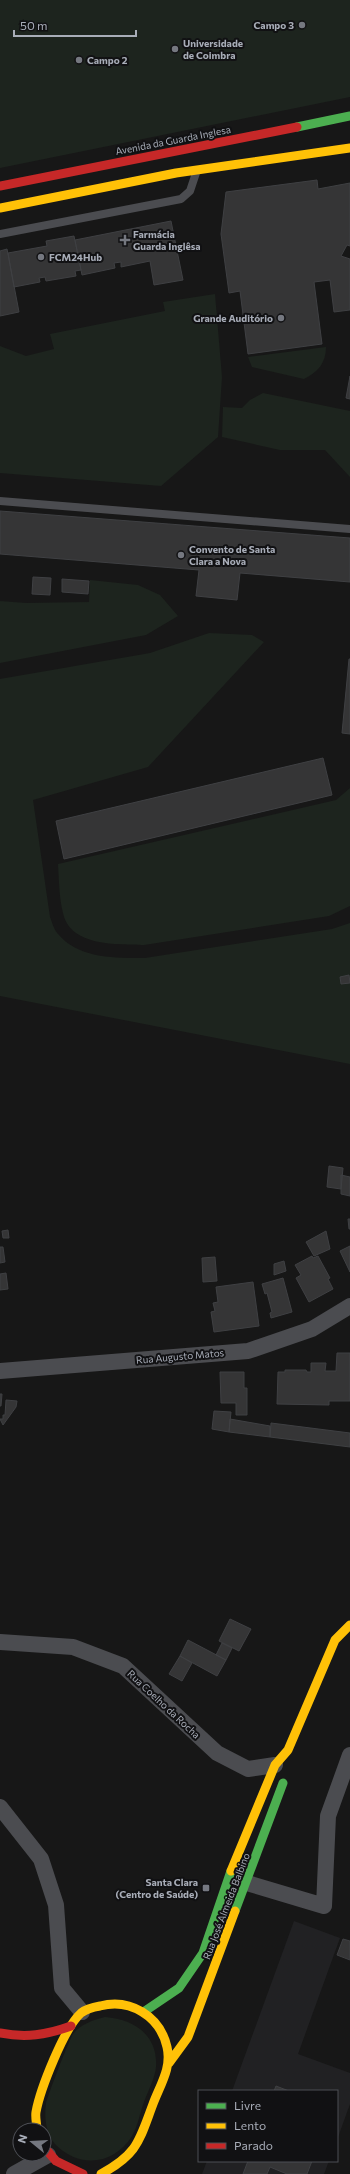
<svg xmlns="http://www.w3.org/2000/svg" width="350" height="2174" font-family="Commissioner,sans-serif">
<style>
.built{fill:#212123}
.green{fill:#1d241e}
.building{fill:#353536;stroke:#3f4043}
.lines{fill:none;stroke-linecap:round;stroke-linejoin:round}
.lane{stroke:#4b4c50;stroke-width:8}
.street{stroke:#4b4c50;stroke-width:16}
.fast{stroke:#4caf50;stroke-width:9}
.slow{stroke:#ffc107;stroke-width:9}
.jam{stroke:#c62828;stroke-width:9}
.poi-dot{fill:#757880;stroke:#111113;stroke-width:1.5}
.labels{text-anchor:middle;stroke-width:4;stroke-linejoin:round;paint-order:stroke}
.poi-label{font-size:10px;font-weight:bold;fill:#a8adb8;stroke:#111113;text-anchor:start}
.street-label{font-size:10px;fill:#a8adb8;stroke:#111113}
</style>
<rect width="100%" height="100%" fill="#171717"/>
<path class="built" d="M294,1921L340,1938L298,2054L350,2073V2104L337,2140V2091H232Z
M207,2161H329L324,2174H202Z"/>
<path class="green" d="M0,0H350V97L0,168Z
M215,294L222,377L218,437L161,486L0,473V346L26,356L54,349L50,334L165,311L163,302Z
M326,347C326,363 318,372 304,379L252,367L248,357Z
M263,393L350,411V477L325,450H280L222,437L223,407L242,408L250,400Z
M90,580L138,585L160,595L178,616L146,635L0,663V601L26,603L89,602Z
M209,633L252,635L264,642L148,767L33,800L50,917C52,922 54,930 58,934C79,959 115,958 145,958L332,929L350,923V1064L0,996V679L150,653Z
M350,788V906L329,916L144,945C118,944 70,947 63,913C59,897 59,880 58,864L336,800Z
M105,2017C134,2019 158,2035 156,2067C155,2078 148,2091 144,2102C140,2112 138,2126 132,2136C114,2165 79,2169 55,2144C46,2135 44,2117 46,2104C47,2097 70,2038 73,2034C81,2024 93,2020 105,2017Z"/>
<path class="building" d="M317,180L318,189L350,183V246L347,245L341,256L350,259V310L334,312L330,280L314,282L322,344L248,354L240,291L229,293L221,234L226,192Z
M171,221L183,280L154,285L150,261L121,267V262L114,263L115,268L82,275L75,240Z
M74,236L81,270L75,271L76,276L46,281L45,277L39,278L40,282L14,287L8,253L47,246L46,241Z
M7,249L19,312L0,316V251Z
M350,376V399L346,398Z
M0,511L350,538V582L240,573L237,600L196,596L199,570L0,554Z
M33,577L51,578L50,595L32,594Z
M62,579L89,581L88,594L62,592Z
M349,659H350V734L342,733Z
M323,758L332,795L64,859L56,821Z
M349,975L350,983L341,984L340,977Z
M329,1166L343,1168L341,1189L327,1187Z
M341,1175L350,1177V1196L341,1194Z
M348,1219H350V1229H349Z
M8,1230L9,1238H3L2,1231Z
M326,1231L330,1249L314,1256L306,1242Z
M350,1246V1272L340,1251Z
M0,1247H3L5,1262L0,1263Z
M312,1256L313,1258L318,1256L330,1278L328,1279L333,1289L309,1302L296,1278L301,1275L295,1265Z
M215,1257L217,1281L203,1282L202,1258Z
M284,1261L286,1271L274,1275V1264Z
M6,1273L8,1289L0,1290V1274Z
M283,1278L292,1312L271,1318L270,1313L272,1312L267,1293L265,1294L262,1284Z
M253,1282L259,1326L214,1332L211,1312L215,1311L213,1303L218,1302L216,1287Z
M337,1353H350V1401H329V1405L277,1404L278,1372H285V1370H306L307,1372H311V1363H326L325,1371H336Z
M220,1372H244V1388H247V1415H236V1403H221Z
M0,1394H2L1,1406H0Z
M6,1400L17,1401L16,1407L3,1425L0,1419H3V1415H5Z
M214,1411L231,1412L229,1432L212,1429Z
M230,1419L270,1426V1437L229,1432Z
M271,1423L350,1433V1447L270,1437Z
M230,1619L251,1629L239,1651L219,1641Z
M188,1640L226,1660L217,1676L180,1656Z
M222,1643L232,1648L226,1660L216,1655Z
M180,1656L192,1663L182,1681L169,1674Z
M343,1939L350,1941V1960L337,1955Z
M276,2086L289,2091H274Z
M248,2161H312L307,2174H287L270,2167L267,2174H243Z"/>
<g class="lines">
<path class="lane" d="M0,234L181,199L190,191L196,173
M0,501L350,529"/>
<path class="street" d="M0,1371L248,1351L312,1329L350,1306
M0,1642L73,1647L123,1666L217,1753L248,1769L275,1765
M0,1807L41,1859L56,1905L62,1988L82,2012
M247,1883L324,1906L328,1816L350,1755
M14,2174L48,2155"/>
<path class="fast" d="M297,127L350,116
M235,1911L283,1783
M145,2011L179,1988L203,1953L231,1871"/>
<path class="slow" d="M0,208L176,173L350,148
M231,1871L275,1765L288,1750L335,1640L350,1625
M169,2063L188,2037L235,1911
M37,2130C37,2124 35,2118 36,2112C40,2090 64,2028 81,2013C86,2009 94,2007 100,2006C130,1998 160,2016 167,2047C172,2068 160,2085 153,2104C139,2141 138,2154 101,2174"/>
<path class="jam" d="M0,186L297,127
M0,2033C26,2038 46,2035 71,2026
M44,2147L56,2161L83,2174"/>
</g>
<g class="poi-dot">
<circle cx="302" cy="25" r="4"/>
<circle cx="175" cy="49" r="4"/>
<circle cx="79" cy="60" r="4"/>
<path d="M123 234h4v4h4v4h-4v4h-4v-4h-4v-4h4z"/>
<circle cx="41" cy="257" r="4"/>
<circle cx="281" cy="318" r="4"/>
<circle cx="181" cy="555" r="4"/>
<rect x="202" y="1884" width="8" height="8" rx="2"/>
</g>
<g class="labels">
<g class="poi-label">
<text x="294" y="29" text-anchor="end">Campo 3</text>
<text x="183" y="47">Universidade<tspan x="183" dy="12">de Coimbra</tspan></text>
<text x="87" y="64">Campo 2</text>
<text x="133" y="238">Farmácia<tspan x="133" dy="12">Guarda Inglêsa</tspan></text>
<text x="49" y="261">FCM24Hub</text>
<text x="273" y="322" text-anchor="end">Grande Auditório</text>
<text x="189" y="553">Convento de Santa<tspan x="189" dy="12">Clara a Nova</tspan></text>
<text x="198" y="1886" text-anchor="end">Santa Clara<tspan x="198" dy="12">(Centro de Saúde)</tspan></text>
</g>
<g class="street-label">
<text transform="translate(173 140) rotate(-11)" y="4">Avenida da Guarda Inglesa</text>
<text transform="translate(180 1356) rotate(-5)" y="4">Rua Augusto Matos</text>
<text transform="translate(164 1704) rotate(43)" y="4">Rua Coelho da Rocha</text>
<text transform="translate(226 1906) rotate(-69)" y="4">Rua José Almeida Balbino</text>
</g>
</g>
<rect x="198" y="2090" width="140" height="72" fill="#111113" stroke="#4d4f55"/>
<rect x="206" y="2103" width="20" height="6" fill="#4caf50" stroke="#4d4f55"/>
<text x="234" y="2110" font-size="12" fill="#a8adb8">Livre</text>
<rect x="206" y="2123" width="20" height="6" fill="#ffc107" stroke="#4d4f55"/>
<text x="234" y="2130" font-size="12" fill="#a8adb8">Lento</text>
<rect x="206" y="2143" width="20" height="6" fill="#c62828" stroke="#4d4f55"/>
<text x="234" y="2150" font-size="12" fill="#a8adb8">Parado</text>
<g transform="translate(32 2142) rotate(288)"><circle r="19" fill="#111113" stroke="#4d4f55"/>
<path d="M0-3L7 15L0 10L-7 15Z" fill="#757880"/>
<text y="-6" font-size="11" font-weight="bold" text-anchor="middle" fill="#a8adb8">N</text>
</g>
<path d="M14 30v6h122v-6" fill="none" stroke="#a8adb8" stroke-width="2"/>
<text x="20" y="30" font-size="12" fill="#a8adb8" stroke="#111113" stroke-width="3" paint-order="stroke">50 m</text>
</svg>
